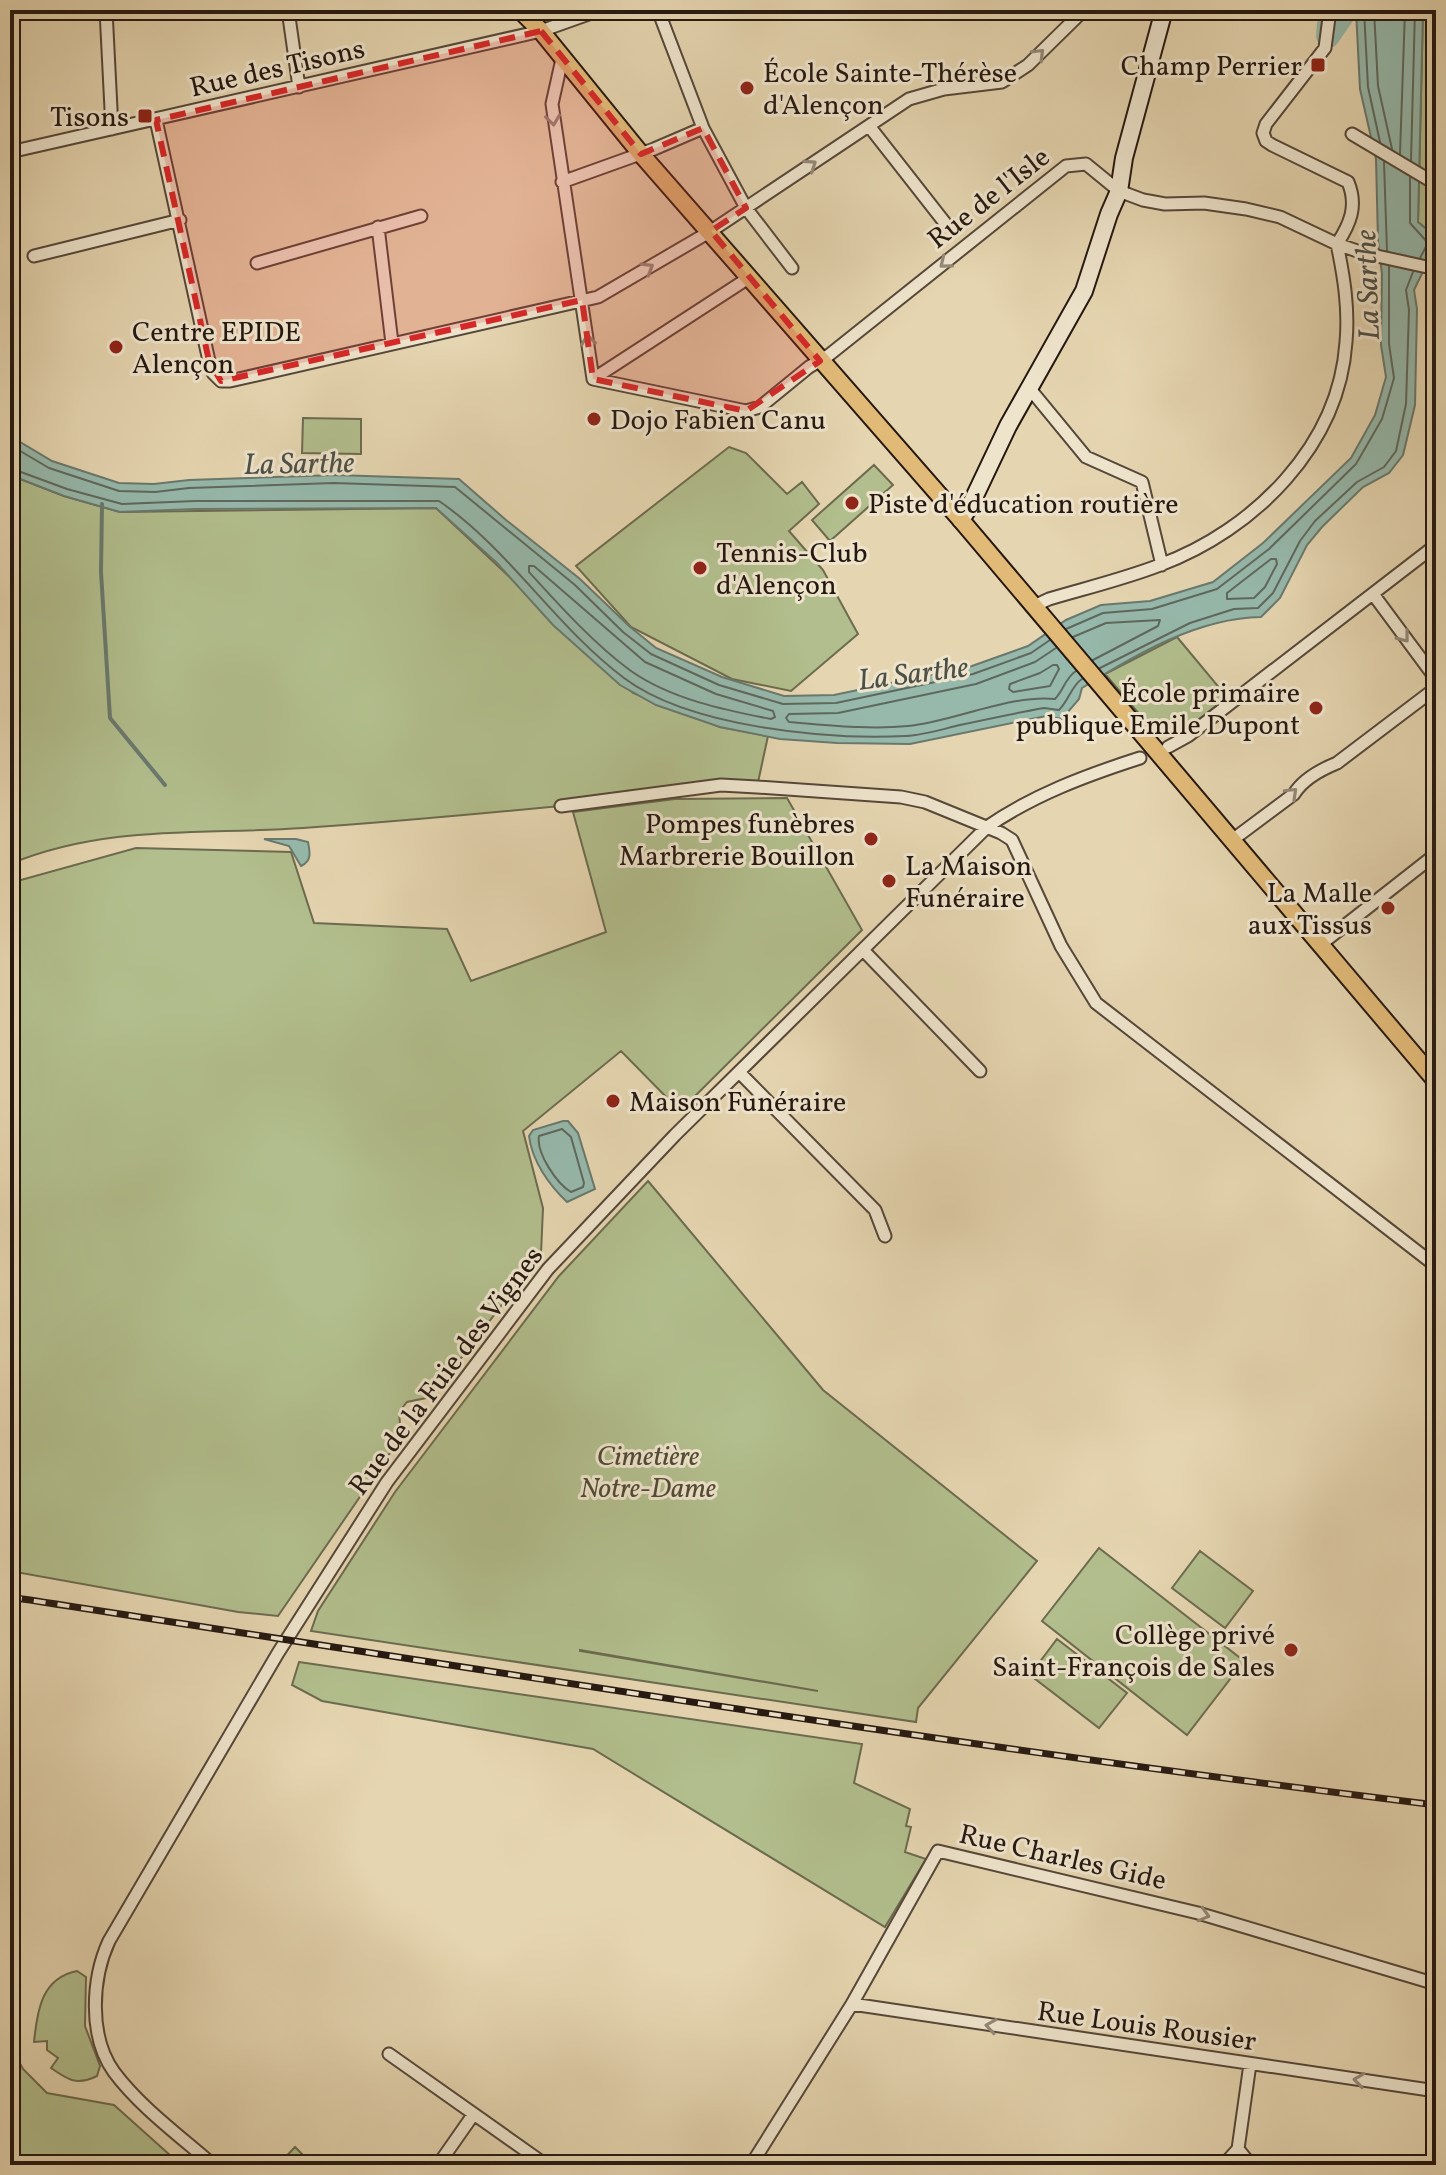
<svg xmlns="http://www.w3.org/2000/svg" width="1446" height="2175" font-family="Vollkorn,serif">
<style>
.green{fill:#b2be8d;stroke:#6c6b4f;stroke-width:2;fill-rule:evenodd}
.water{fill:#96b9ac;stroke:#69796e;stroke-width:2}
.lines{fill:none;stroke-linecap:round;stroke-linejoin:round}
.shore{stroke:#5e685e;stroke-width:2}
.stream{stroke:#69796e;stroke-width:4}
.river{stroke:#96b9ac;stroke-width:24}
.street-casing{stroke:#554739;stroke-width:15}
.secondary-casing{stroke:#251811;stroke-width:20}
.primary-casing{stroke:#251811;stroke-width:20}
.street{stroke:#eee4cc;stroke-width:11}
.secondary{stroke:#eee4cc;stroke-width:16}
.primary{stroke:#e2ba78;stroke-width:16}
.rail-casing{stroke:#251811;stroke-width:7}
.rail{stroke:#eee4cc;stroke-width:4;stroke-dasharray:12;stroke-linecap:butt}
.oneway{stroke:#948878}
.marked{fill:#d62828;fill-opacity:0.2;stroke:#d62828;stroke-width:6;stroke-dasharray:16 10;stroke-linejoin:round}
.poi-dot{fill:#8f2418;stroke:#eee4cc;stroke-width:3}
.labels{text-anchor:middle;stroke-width:6;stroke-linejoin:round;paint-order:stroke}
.poi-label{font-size:28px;fill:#251811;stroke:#eee4cc;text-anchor:start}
.street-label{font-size:28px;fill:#251811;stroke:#eee4cc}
.park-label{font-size:28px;font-style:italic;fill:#4f4a36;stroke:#eee4cc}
.water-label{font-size:30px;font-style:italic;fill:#4d5047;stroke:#eee4cc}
</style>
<rect width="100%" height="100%" fill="#e5d5b0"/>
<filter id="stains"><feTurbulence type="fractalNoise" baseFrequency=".0025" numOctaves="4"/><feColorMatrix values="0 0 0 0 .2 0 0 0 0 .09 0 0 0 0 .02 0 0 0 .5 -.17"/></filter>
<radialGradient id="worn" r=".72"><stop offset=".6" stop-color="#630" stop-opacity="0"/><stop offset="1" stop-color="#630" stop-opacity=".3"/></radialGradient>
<path class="green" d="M1423,10H1431L1436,72V254L1432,253L1436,237L1418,222Z
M303,418L361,419V454L302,453Z
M729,447L746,453L787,494L802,482L819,504L789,531L823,570L858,634L791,691L732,679L631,627L576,566Z
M874,465L893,485L830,541L812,520Z
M10,475L64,496L120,512L436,508L633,693L720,727L768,736L757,787C606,801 455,818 303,828C203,835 107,824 10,864Z
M1177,637L1227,697L1197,721L1194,719L1169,735L1163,726L1152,729L1105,674Z
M787,798L862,930L680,1111L621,1051L523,1131L543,1208L541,1254L431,1397L407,1402L399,1412L401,1437L278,1616L238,1612L10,1571V883L136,848L291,852L314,923L447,929L471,981L606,932L573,812L675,799Z
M648,1181L823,1390L1037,1561L918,1708L916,1722L311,1631L318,1611L395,1492L559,1276ZM580,1650L818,1691L580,1651Z
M1099,1548L1244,1661L1187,1735L1042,1621Z
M1200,1551L1253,1591L1225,1628L1172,1588Z
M1057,1639L1127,1693L1099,1728L1030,1675Z
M299,1662L862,1744L854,1783L910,1809L906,1826L911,1827L905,1852L926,1859L885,1927L593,1749L322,1701L292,1685Z
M77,1971L86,1977L85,2026L100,2066L97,2076C77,2086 68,2080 51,2068L58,2058L47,2050V2041L34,2042C37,2012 41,1978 77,1971Z
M10,2045L23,2069L47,2093L114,2105L181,2165H10Z
M295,2147L313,2165H278Z"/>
<path class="water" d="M1356,10H1423L1418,222L1436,237L1432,253L1414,290L1417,309L1415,405L1403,455L1389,473L1363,487L1322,527L1307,545L1280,598L1261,617C1197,618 1135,655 1082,688L1079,699L1062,719L1046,716L910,744L837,743L780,739L720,727L656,705L620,685L553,625L497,563L436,508L195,509L120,512L64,496L10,475V436L52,461L119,483L154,484L189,480L335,475L459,479L506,520L580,579L629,626L656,648L722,677L784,696L834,695L972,666L1028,646L1066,620L1101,605L1150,601L1213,582L1263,543L1351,458L1375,415L1386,377L1381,345L1382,274L1378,241L1376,159L1360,89Z
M264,839H296L308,842C310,852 312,861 301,866L289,846Z
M563,1121H568L578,1133L595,1189L567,1202C549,1185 532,1161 529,1136L533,1130Z"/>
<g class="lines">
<path class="shore" d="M1364,10L1368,87L1380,142
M1374,10L1378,86L1392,149
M1400,154L1405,10
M1411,160L1415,10
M1384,162L1387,251
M1410,178V223L1428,243L1420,258
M10,445L49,468L119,491L155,492L189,488L334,483L455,487L575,585L623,632L651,654L719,685L783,704L836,703L973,674L1031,653L1050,640
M10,468L67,489L122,504L195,501H439C509,549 555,626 624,678C689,727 827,740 906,736C924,735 943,729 960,725C988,719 1016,713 1044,708L1059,710C1069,700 1072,685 1082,679
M1271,559H1276L1277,564L1265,587L1254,598L1227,599V593Z
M529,566H534L645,662L716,694L773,711L775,717L771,719C724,710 671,699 631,671C595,645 558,604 529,572Z
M1066,629L1103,613L1152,609L1217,589L1269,549L1356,464L1382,419L1394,378L1389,344V266
M1073,637L1106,623L1160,620L1158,626L1093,660
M1056,648L1035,662L976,684L838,713L789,714L786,718L789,722C828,725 869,730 908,726C952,722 1011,694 1055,699C1064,690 1065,678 1076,671
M1053,665H1057L1059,669L1050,686L1013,692L1009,689L1010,684L1040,673Z
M1100,668L1190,623L1234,609L1258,608L1273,593L1300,541L1315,521L1357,482L1384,467L1396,451L1406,404L1409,310L1406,290L1413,272
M562,1129L571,1137L584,1183L583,1187L571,1192C557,1184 536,1153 539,1136Z"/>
<path class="stream" d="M102,504L101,572L110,718L165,785"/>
<path class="river" d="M1330,14L1328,36L1346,10"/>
<defs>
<path id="street" d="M106,10L112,129
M288,10L299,87
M658,10L703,128L746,208L792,268
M1330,10L1325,48L1266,124L1263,133L1266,141L1272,145L1348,182C1358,206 1350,224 1337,244
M562,59L552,104L593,379
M156,120L209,361L213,373L221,381H230L598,297L711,231L909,99L944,89L1002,82L1028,65L1084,10
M869,126L945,223
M1352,134L1436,184
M10,152L541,31L600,10
M562,182L654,149L703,128
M378,227L392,343
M34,256L180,220
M257,263L421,216
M593,379L746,411L760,407L809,367L829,355L1066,166L1086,164L1119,191L1143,200L1165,204L1204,203L1246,209L1280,217L1337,244L1363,253L1436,269
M593,379L750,277
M1030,389L1086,457L1142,482L1162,565
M1373,594L1436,679
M1034,606L1049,599C1086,588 1124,579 1160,565C1254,530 1339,446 1346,342C1349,309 1344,277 1337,244
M1168,747L1188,736L1436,545
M561,806L721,785L757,787L901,797L925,802L1001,833L1012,840L1061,946L1096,1003L1436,1266
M1231,841L1294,794C1303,779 1320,770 1337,763L1436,688
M1320,945L1436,854
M863,950L980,1071
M739,1072L875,1210L885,1236
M852,2004L1436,2091
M389,2054L546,2165
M1238,2149L1251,2165
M213,2165C180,2136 140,2107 114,2072C88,2036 92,1978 109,1941L278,1653L387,1482L548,1269L675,1135L987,827C1033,795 1087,775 1140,758
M438,2165L473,2115
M751,2165L852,2004L938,1851L1198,1913L1436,1984
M1227,2165L1229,2159L1238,2149L1250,2064"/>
<path id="secondary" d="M961,520L971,504L1008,426L1084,291L1109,214L1119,191L1124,158L1164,10"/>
<path id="primary" d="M520,10L541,31L641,154L961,520L1436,1081"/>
</defs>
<use href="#street" class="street-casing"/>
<use href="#secondary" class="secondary-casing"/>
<use href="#primary" class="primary-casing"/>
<use href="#street" class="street"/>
<use href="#secondary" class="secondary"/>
<use href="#primary" class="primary"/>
<defs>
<path id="rail" d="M10,1597C485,1670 959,1747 1436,1805"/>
</defs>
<use href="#rail" class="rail-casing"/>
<use href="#rail" class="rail"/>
</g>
<defs><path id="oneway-chevron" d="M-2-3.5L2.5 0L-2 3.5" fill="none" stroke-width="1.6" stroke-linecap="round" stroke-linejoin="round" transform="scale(2)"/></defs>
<g class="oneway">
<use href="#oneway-chevron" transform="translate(1039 54) rotate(-45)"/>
<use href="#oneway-chevron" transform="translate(553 120) rotate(83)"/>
<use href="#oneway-chevron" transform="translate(811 165) rotate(-34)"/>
<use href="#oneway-chevron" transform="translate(945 263) rotate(141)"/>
<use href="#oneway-chevron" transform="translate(648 268) rotate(-31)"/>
<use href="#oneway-chevron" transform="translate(588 340) rotate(-98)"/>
<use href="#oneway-chevron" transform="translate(1404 637) rotate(52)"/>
<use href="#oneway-chevron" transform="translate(1292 793) rotate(-44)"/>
<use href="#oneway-chevron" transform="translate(1204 1915) rotate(16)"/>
<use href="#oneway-chevron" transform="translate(991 2026) rotate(-171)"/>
<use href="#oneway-chevron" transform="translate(1359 2080) rotate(-172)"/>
</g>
<path class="marked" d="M541,31L641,154L703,128L746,208L711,231L820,361L746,411L593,379L582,300L221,381L209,361L156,120Z"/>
<g class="poi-dot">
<rect x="1310" y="57" width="16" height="16" rx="4"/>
<circle cx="747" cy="88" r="8"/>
<rect x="137" y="108" width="16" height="16" rx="4"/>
<circle cx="116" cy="347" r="8"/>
<circle cx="594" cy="419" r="8"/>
<circle cx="852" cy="503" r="8"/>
<circle cx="700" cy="568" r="8"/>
<circle cx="1316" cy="708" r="8"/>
<circle cx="871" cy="839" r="8"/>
<circle cx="889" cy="881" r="8"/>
<circle cx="1388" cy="908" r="8"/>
<circle cx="613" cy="1101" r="8"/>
<circle cx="1291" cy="1650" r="8"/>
</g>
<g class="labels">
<g class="poi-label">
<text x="1302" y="75" text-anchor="end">Champ Perrier</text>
<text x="763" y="82">École Sainte-Thérèse<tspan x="763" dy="32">d'Alençon</tspan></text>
<text x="129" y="126" text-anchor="end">Tisons</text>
<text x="132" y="341">Centre EPIDE<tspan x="132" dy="32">Alençon</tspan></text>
<text x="610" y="429">Dojo Fabien Canu</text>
<text x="868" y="513">Piste d'éducation routière</text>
<text x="716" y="562">Tennis-Club<tspan x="716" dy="32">d'Alençon</tspan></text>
<text x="1300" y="702" text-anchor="end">École primaire<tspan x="1300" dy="32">publique Emile Dupont</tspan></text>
<text x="855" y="833" text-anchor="end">Pompes funèbres<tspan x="855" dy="32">Marbrerie Bouillon</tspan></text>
<text x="905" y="875">La Maison<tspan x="905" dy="32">Funéraire</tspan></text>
<text x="1372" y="902" text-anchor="end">La Malle<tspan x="1372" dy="32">aux Tissus</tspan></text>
<text x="629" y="1111">Maison Funéraire</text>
<text x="1275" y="1644" text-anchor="end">Collège privé<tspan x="1275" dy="32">Saint-François de Sales</tspan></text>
</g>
<g class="street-label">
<text transform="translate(277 67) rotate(-13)" y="10">Rue des Tisons</text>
<text transform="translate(988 197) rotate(-38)" y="10">Rue de l'Isle</text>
<text transform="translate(445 1370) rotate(-53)" y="10">Rue de la Fuie des Vignes</text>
<text transform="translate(1063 1856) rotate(13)" y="10">Rue Charles Gide</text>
<text transform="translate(1147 2025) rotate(8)" y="10">Rue Louis Rousier</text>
</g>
<g class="park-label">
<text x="648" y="1465">Cimetière<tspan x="648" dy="32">Notre-Dame</tspan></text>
</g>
<g class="water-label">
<text transform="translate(1367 285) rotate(-92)" y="10">La Sarthe</text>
<text transform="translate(299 463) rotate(-1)" y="10">La Sarthe</text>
<text transform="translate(913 673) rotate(-7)" y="10">La Sarthe</text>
</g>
</g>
<rect width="1446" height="2175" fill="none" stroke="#e5d5b0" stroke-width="40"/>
<rect x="12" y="12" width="1422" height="2151" fill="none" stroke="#251811" stroke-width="4"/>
<rect x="20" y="20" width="1406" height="2135" fill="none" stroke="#251811" stroke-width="2"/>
<rect width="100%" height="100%" filter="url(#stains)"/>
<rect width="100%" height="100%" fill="url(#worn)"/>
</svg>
